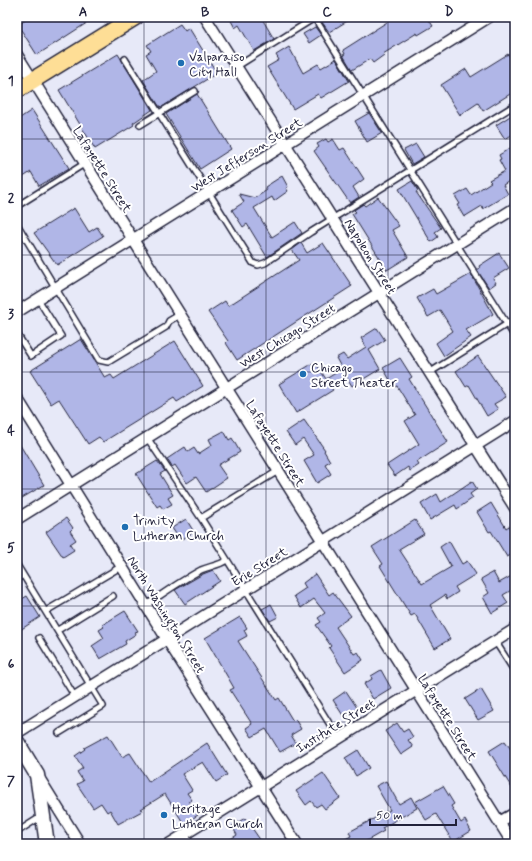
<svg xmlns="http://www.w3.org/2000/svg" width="532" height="861" font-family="Mynerve,sans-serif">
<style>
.building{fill:#b0b6e7;stroke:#22223b}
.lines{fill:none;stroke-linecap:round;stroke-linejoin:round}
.lane-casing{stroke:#22223b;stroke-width:8}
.street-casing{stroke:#22223b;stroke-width:13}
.secondary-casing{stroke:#22223b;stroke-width:17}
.primary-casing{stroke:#22223b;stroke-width:19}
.lane{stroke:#fff;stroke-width:5}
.street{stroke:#fff;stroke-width:10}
.secondary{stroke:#fff;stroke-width:14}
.primary{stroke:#fede96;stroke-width:16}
.grid{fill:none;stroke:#22223b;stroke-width:1;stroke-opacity:0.55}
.poi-dot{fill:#1f6fb2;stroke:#fff;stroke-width:1.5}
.labels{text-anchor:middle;stroke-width:4;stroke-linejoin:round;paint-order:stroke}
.poi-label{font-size:13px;fill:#22223b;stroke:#fff;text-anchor:start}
.street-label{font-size:13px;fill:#22223b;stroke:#fff}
.neatline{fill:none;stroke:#22223b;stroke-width:1.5}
.grid-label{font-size:13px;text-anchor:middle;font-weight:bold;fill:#22223b}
</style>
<rect width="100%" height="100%" fill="#e7e9f8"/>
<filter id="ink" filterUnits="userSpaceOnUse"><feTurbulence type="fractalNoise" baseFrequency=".025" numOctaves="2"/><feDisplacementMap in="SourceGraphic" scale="8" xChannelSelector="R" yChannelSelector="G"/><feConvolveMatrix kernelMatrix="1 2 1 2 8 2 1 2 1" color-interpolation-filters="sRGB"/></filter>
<g filter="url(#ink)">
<path class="building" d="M30,17H96L37,55L18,25Z
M229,17H261L274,39L254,51L239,25L235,28Z
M331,17H354L329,32L322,22Z
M395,17H427L433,26L418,35L417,33L383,54L384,55L373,63L370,59L352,70L343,55L345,54L343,50Z
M180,24L185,31L189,28L217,73L162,107L159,106L143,80L156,71L146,54L151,51L147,45Z
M315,27L321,35L309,43L303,34Z
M289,47L303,73L318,64L321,68L336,59L349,81L321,98L318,94L293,109L267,67L279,60L276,55Z
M118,54L152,110L133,123L134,125L95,149L59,90Z
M508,54L515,65V91L483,111L478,103L460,115L441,85L466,69L471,77Z
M197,94L231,149L200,169L166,114Z
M32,110L69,168L39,186L31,172L17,181V120Z
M369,113L382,133L367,142L355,121Z
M515,113V133L505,139L496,125Z
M326,139L328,142L333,139L340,150L344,148L364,179L353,187L359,197L350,203L314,151L319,147L317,144Z
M416,144L424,157L412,164L404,150Z
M515,145V187L511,180L503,185L508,194L483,209L482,206L464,217L457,205L460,204L455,196L467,189L471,195L491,182L489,180L505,171L499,160L501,159L499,155Z
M282,176L288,187L286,188L288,191L274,201L272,197L254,208L272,237L295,222L302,233L267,257L247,224L243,227L232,210L244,202L239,194L255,198L267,190L265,187Z
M412,181L418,191L416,192L441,228L435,232L438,237L431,242L399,189Z
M378,197L399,226L392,230L408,257L387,270L352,214L356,212L354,210L363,204L365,206Z
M74,208L89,232L97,227L103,236L57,265L34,233Z
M301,243L307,253L323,243L352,286L237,360L226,343L228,341L208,312L225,301L228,306L299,260L292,250Z
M499,253L509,268L493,278L496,283L489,288L477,270L480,268L479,266Z
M471,274L493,314L466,330L471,337L444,356L436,343L453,331L440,310L428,317L417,298L433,289L436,294Z
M377,328L385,340L369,350L380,369L352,386L346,376L330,386L333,390L296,413L279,384L315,362L326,379L342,369L336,358L343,354L347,359L366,347L361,338Z
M81,339L105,378L111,375L114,379L175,341L203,386L177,402L174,398L103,442L99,437L88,444L59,399L51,404L30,371Z
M478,356L506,397L494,404L498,409L487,416L469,385L466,387L456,371Z
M400,358L412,377L409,379L448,442L417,462L419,465L410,471L408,467L395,476L387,465L419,444L405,421L415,415L397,386L394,387L383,368Z
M304,420L325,450L324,451L330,461L325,464L331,474L317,483L304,461L314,455L303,439L295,445L286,432Z
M224,431L229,440L232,438L240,452L218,465L227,478L206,492L196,477L187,483L175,465L172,467L167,459L185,447L188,452L194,448L198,454L212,445L209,439Z
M17,440L44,485L17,501Z
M157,461L165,471L160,474L173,495L168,498L172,504L163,509L160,505L157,507L136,474Z
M472,481L477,489L470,494L473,498L457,509L455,505L430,520L421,504L437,494L441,502Z
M491,503L506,528L509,526L515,535V553L507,557L491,531L489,532L477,512Z
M66,518L73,528L70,531L76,540L70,544L74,550L63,557L46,532Z
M186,519L194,532L180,540L172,528Z
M415,520L424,534L399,549L422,584L451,567L440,547L449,541L462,564L467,561L476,574L455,587L458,592L447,599L445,595L430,605L450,639L435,648L415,614L411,616L380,566L383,564L372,547Z
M213,570L220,581L185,604L175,590L203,574Z
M493,572L499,583L515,574V588L503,595L508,603L492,613L483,597L489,593L481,579Z
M315,574L329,595L333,592L351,616L336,627L354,654L358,652L363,660L345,672L329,648L331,646L316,625L321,622L318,618L325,613L314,599L301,608L294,596L306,588L303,583Z
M27,596L40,617L17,632V602Z
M271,604L278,617L270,621L262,609Z
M125,611L138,631L135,632L136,634L125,641L126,644L100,659L92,646L104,638L99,630L104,627L102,625Z
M240,617L247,628L244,630L247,636L238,641L276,700L279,698L293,721L295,719L301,729L291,735L296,743L280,752L266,729L252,737L246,728L252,724L230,690L234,688L205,638Z
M381,670L391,688L373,699L364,684L372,679L371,676Z
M481,689L494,711L478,720L465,699Z
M346,691L358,709L344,717L333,700Z
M397,723L403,732L408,729L413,737L408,740L413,747L401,755L385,731Z
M108,735L122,757L130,753L149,782L207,743L227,775L216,782L203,762L182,774L192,790L187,793L192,800L189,802L198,815L184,824L165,794L141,809L142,811L118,824L110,810L107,812L101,803L93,808L77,784L83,781L77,772L83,768L75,756L85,749L84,748Z
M505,741L515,755V793L489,751Z
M358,750L369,768L356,776L345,758Z
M323,773L340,798L325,809L321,804L316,807L311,801L306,805L296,791Z
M386,781L399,804L411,797L417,808L382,828L384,831L361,844H336L351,836L349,832L390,810L376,786Z
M443,786L454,804L451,806L461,823L465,820L471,831L453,842L436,814L426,820L415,802Z
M245,818L261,841L256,844H223L237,835L232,826Z"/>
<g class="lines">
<defs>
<path id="lane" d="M314,17L515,337
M125,59L253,263L258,265L265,263L311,232L515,105
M236,67L316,17
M140,125L195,91
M17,206L84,164
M17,224L99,360L108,362L166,327L169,321L179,315
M17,334L31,356L61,336L38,299
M429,373L515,319
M17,416L25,411
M148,439L201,518L339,739
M201,518L278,471
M17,565L103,706L59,733
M17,579L23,575
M146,605C164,593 182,580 201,570C210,566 218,566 227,560
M46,611L122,566
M58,630L113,596
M39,638L75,697
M495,641L515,672
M17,832L42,816
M185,834L191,844"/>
<path id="street" d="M205,17L515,508
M17,55L513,844
M17,312L489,17
M17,398L173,649L297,844
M17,519L515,208
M17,733L515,421
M39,778L80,844
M499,822L515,813
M169,844L515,629"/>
<path id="secondary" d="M17,742L37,775L47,844"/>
<path id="primary" d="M17,90L135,17"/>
</defs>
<use href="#lane" class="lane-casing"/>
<use href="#street" class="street-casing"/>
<use href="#secondary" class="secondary-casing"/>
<use href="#primary" class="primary-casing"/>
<use href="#lane" class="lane"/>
<use href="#street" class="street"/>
<use href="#secondary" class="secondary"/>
<use href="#primary" class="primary"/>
</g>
</g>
<path class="grid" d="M144,17V844M266,17V844M388,17V844M17,139H515M17,255H515M17,372H515M17,489H515M17,606H515M17,722H515"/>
<g class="poi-dot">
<circle cx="181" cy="63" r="4"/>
<circle cx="303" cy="374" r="4"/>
<circle cx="125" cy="527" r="4"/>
<circle cx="164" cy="815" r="4"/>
</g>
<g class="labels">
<g class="poi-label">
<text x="189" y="61">Valparaiso<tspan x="189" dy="15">City Hall</tspan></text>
<text x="311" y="372">Chicago<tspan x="311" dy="15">Street Theater</tspan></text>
<text x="133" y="525">Trinity<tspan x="133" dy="15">Lutheran Church</tspan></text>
<text x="172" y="813">Heritage<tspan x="172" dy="15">Lutheran Church</tspan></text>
</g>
<g class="street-label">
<text transform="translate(246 154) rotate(-32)" y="5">West Jefferson Street</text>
<text transform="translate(103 169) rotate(58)" y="5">Lafayette Street</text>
<text transform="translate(371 256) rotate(58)" y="5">Napoleon Street</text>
<text transform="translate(287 335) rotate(-32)" y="5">West Chicago Street</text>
<text transform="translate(276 443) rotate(58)" y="5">Lafayette Street</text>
<text transform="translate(259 566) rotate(-32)" y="5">Erie Street</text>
<text transform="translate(167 614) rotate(58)" y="5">North Washington Street</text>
<text transform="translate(448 717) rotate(58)" y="5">Lafayette Street</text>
<text transform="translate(335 725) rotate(-32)" y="5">Institute Street</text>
</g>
</g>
<rect width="532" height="861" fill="none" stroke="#fff" stroke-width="44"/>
<path d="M370 819v6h86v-6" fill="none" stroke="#22223b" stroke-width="2"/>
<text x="376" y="819" font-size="12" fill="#22223b" stroke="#ffffff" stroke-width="3" paint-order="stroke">50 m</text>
<rect x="22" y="22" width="488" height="817" class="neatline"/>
<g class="grid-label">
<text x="83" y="16">A</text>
<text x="205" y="16">B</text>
<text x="327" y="16">C</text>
<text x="449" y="16">D</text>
<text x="11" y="85">1</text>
<text x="11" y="202">2</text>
<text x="11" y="318">3</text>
<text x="11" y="435">4</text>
<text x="11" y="552">5</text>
<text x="11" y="668">6</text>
<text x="11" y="785">7</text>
</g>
</svg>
